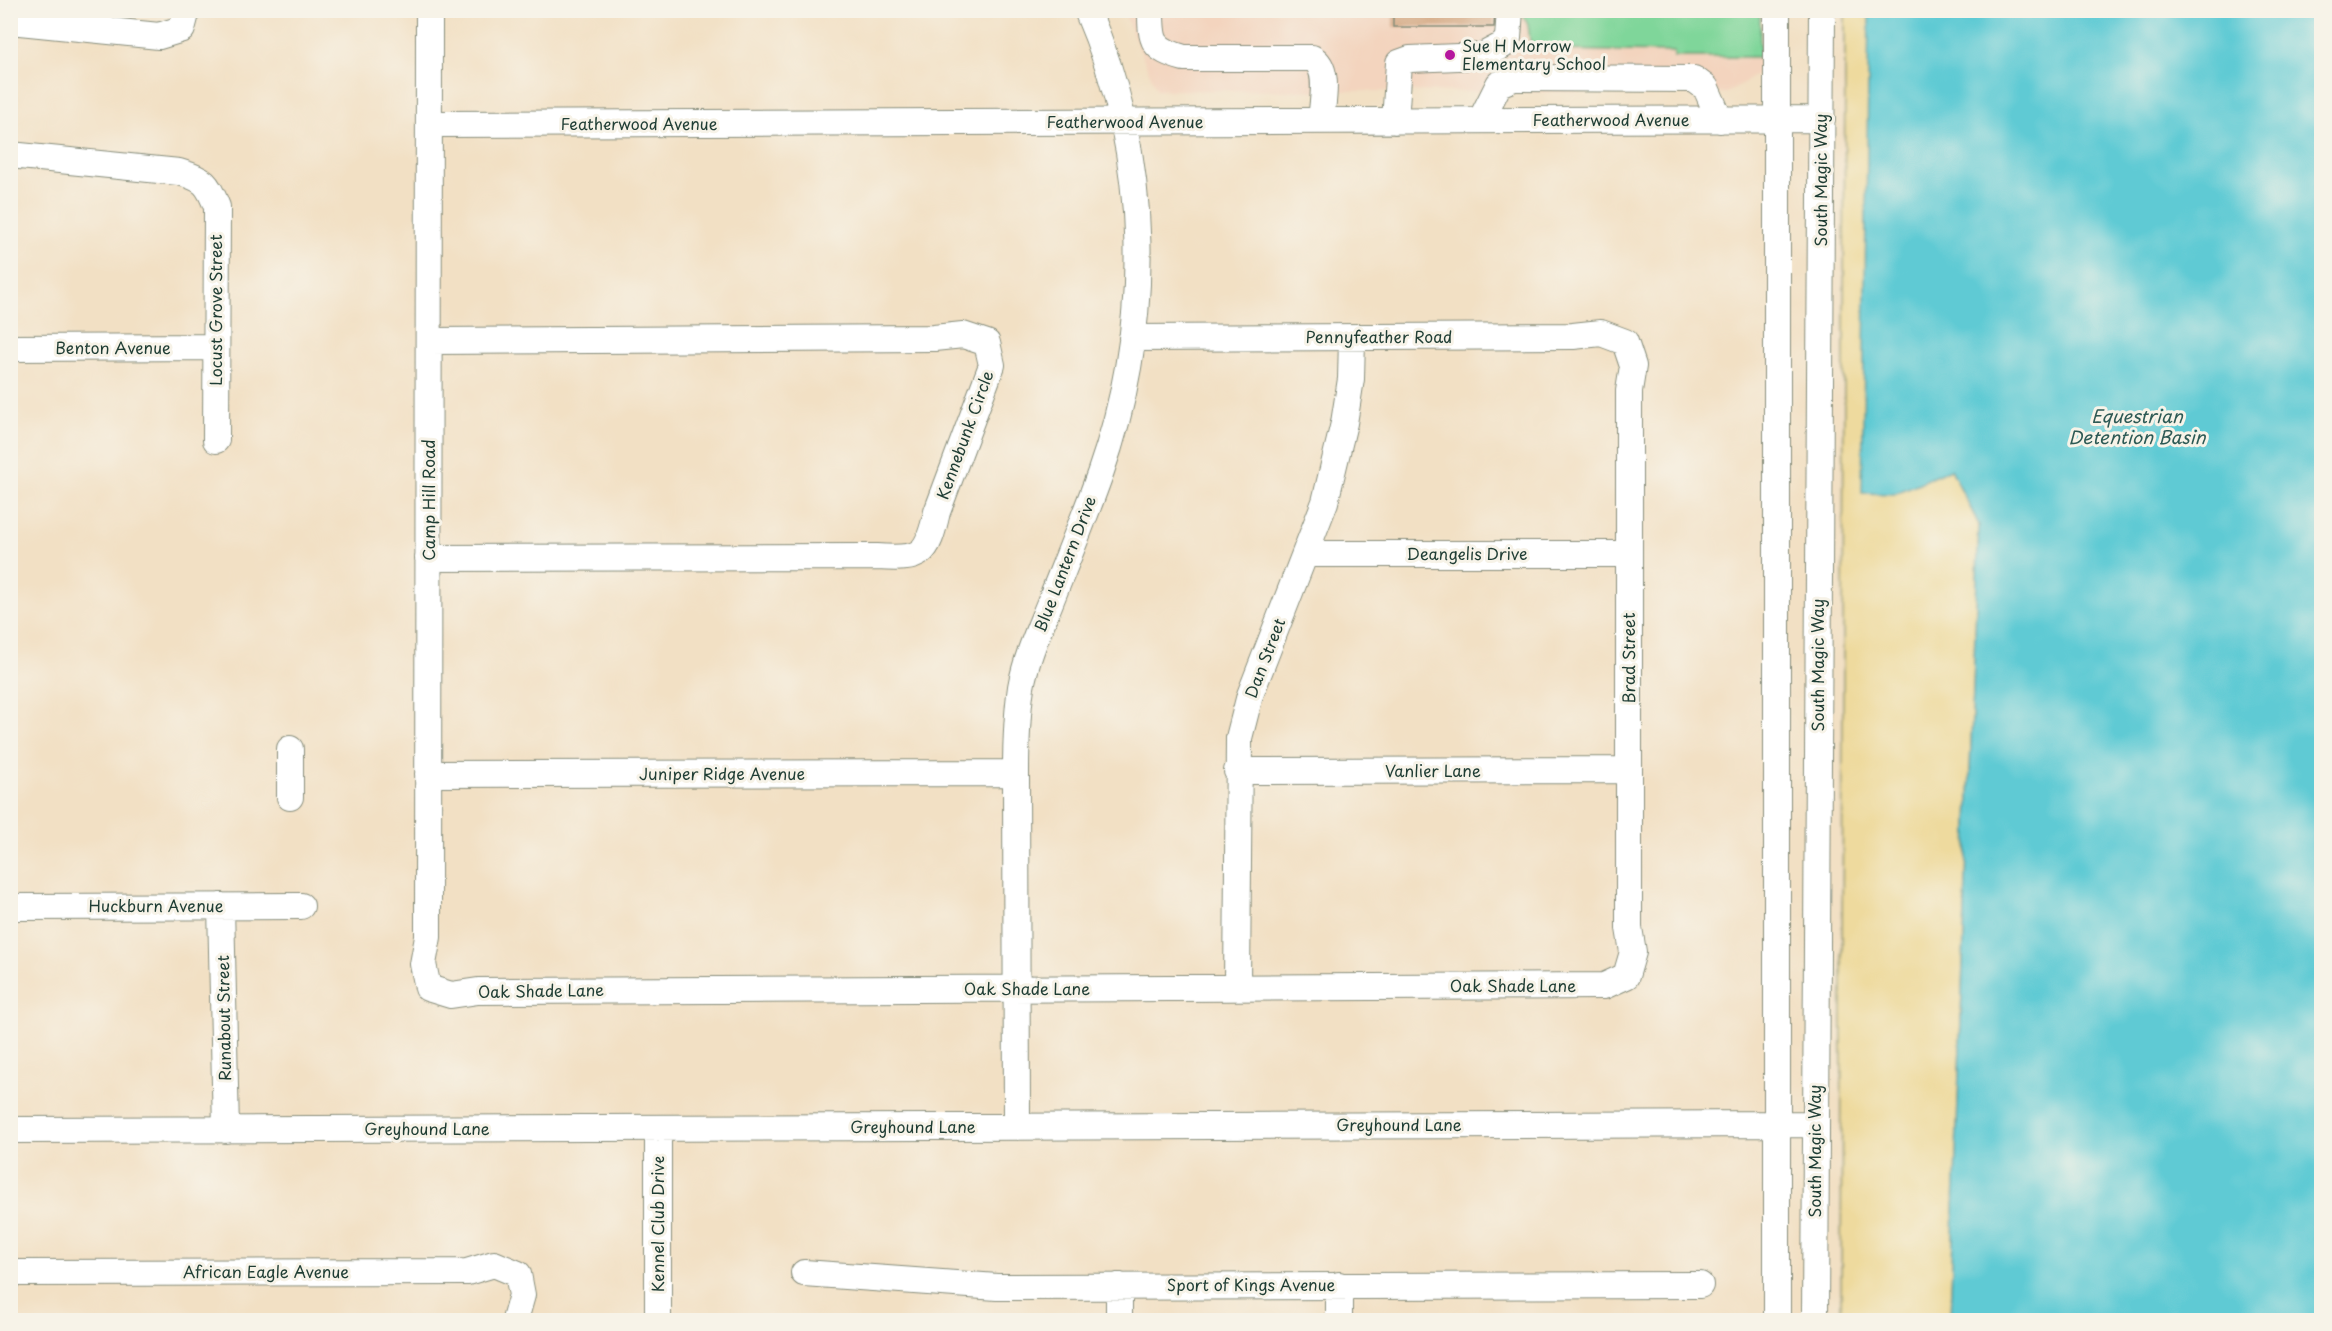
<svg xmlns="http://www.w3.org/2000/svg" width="2332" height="1331" font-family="'Playpen Sans',sans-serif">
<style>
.built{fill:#f3d4be}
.green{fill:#7fd69a;stroke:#4f8a67;stroke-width:1.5}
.sand{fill:#eeda9e;stroke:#868c69;stroke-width:1.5}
.water{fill:#5ecad4;stroke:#3e8484;stroke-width:1.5}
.building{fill:#d4a984}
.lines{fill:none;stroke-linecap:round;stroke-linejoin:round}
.minor-casing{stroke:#888e7c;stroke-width:28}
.minor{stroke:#fff;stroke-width:26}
.poi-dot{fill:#b5179e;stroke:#f7f3e8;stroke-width:2}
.labels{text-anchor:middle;stroke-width:6;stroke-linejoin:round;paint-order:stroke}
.poi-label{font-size:16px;fill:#1f3d34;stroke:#f7f3e8;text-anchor:start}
.street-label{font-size:16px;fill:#1f3d34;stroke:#f7f3e8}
.water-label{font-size:18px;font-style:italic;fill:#2c5954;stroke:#f7f3e8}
</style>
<rect width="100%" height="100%" fill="#f7f3e8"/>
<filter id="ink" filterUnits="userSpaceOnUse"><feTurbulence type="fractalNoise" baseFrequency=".0167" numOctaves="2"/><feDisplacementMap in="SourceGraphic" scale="12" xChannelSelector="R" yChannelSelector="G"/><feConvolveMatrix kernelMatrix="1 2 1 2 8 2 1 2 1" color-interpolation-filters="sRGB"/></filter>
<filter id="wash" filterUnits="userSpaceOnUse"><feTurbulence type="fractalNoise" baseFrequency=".008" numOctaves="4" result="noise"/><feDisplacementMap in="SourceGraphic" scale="24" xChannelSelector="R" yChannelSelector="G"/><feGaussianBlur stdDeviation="1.35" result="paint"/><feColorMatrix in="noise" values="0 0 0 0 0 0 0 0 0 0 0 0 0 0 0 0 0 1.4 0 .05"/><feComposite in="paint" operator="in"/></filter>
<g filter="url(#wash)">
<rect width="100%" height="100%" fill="#f2e0c4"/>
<path class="built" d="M1123,11H1760L1759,73L1727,93L1157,90Z"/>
<path class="green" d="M1521,11H1760V57H1674V52L1554,50L1536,47L1530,41L1528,25Z"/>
<path class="sand" d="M1845,11H1962L1951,469L1979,525L1950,1320H1841Z"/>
<path class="water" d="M1869,11H2321V1320H1950L1979,525L1951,469L1894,494L1862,493Z"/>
<g id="blocks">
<path class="building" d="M1393,10H1495L1494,27H1393Z"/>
</g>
</g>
<g filter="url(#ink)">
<use href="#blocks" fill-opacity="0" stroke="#888e7c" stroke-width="1.5"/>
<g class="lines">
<defs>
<path id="minor" d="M429,10L428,937L423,964L428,988L451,995L478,991L1604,986L1626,976L1633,952L1629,928V391L1633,366L1625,342L1601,333L1573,336L1132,338
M1151,10C1151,42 1152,49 1184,58H1312C1331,68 1322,103 1321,121
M10,21L159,36L182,29L187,10
M1481,120L1499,84L1514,78L1694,79L1706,88L1720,120
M1395,121L1399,63L1410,59L1482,56L1503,45L1508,38L1510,10
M429,124L1822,119
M10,155L179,172C204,179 208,183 217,207L216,440
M10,348L216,347
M1306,554H1629
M428,558L877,557C922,560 927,556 937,512L992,365L987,343L963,335L934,338L429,341
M1237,771L1628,770
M428,774L1016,773
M290,797V749
M221,906L226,1130
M10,907L301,906
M1237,987L1239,738L1250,695L1325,502L1344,423L1351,379L1352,338
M1017,1127L1016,773C1016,744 1017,715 1021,687C1026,659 1038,632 1049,605C1066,562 1084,519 1100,474C1153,324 1151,158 1087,10
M658,1128V1320
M10,1130L1815,1124
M10,1273L467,1272L494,1264L518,1274L522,1295L515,1320
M804,1273L997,1287L1700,1285
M1339,1285V1320
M1119,1286V1320
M1777,1320V10
M1815,1320L1822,10"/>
</defs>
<use href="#minor" class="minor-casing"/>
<use href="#minor" class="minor"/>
</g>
</g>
<circle class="poi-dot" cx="1450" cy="55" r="6"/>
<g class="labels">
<g class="poi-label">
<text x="1462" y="52">Sue H Morrow<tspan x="1462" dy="18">Elementary School</tspan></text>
</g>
<g class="street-label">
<text x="1611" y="126">Featherwood Avenue</text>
<text x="1125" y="128">Featherwood Avenue</text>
<text x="639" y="130">Featherwood Avenue</text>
<text transform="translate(1821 180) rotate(-90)" y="6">South Magic Way</text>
<text transform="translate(216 310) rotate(-90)" y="6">Locust Grove Street</text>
<text x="1379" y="343">Pennyfeather Road</text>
<text x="113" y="354">Benton Avenue</text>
<text transform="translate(965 435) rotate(-70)" y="6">Kennebunk Circle</text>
<text transform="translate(429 500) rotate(-90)" y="6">Camp Hill Road</text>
<text x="1467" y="560">Deangelis Drive</text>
<text transform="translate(1065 564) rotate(-69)" y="6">Blue Lantern Drive</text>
<text transform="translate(1265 658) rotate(-69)" y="6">Dan Street</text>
<text transform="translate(1629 658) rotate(-90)" y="6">Brad Street</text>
<text transform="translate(1818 665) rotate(-90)" y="6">South Magic Way</text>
<text x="1433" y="777">Vanlier Lane</text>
<text x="722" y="780">Juniper Ridge Avenue</text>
<text x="156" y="912">Huckburn Avenue</text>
<text x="1513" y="992">Oak Shade Lane</text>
<text x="1027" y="995">Oak Shade Lane</text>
<text transform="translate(541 991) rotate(-1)" y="6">Oak Shade Lane</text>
<text transform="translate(224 1018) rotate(-91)" y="6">Runabout Street</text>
<text x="1399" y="1131">Greyhound Lane</text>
<text x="913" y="1133">Greyhound Lane</text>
<text x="427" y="1135">Greyhound Lane</text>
<text transform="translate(1815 1151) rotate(-90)" y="6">South Magic Way</text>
<text transform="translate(658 1224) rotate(-90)" y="6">Kennel Club Drive</text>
<text x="266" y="1278">African Eagle Avenue</text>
<text x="1251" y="1291">Sport of Kings Avenue</text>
</g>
<g class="water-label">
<text x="2137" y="423">Equestrian<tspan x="2137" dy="21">Detention Basin</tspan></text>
</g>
</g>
<rect width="2332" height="1331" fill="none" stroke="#f7f3e8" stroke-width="36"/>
</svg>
